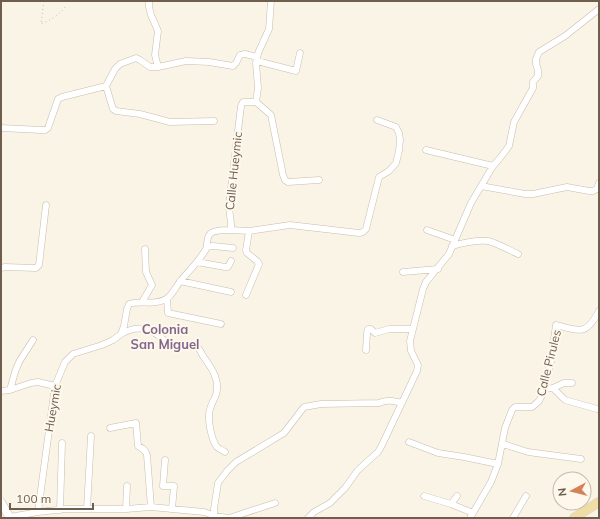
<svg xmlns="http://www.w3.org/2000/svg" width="600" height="519" font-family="Mulish,sans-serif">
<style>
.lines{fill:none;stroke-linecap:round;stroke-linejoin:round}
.street-casing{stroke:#c9bcad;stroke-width:7}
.secondary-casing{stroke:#ccbdac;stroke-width:9}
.primary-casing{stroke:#d7d2cd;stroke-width:10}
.path{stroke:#d0baa4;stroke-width:1;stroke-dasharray:1 3;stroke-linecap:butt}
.street{stroke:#fff;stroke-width:6}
.secondary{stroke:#fff;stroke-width:8}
.primary{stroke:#f0dda5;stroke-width:9}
.labels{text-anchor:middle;stroke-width:4;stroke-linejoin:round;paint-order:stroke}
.street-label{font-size:12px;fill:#6f5d4e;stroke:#fdf8eb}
.neighbourhood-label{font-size:13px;font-weight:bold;fill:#83668c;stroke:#fdf8eb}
</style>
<rect width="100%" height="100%" fill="#f9f4e6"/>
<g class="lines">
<defs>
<path id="street" d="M149,1V7L151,15L155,24L158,31L155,55L158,67
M257,61L296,71L300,53
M106,86L113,109L116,111L140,114L170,122L214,121
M256,102L271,115L283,175L285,180L288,182L319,180
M1,128L41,130H45L48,128L58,99L62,97L106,86L115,69L120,64L136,58L140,60L150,67H158L186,61L209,62L233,66L236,63L240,55L245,54L257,57
M426,150L493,166
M481,186L525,194H533L567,187L589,191H593L597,189L599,183
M231,230L249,231L290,225L359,233L363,232L366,229L379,177L389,171L396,163L399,151L400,140L399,133L396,127L377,120
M427,230L455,240
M452,246C463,243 477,240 488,241C497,243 509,250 518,254
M207,247L213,246L233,248
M197,262L225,267H228L231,261
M1,268L5,267L36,268L39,265L46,205
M403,272L438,269
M180,281L231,292
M246,295L259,264L257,261L247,253L246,250L249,231
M167,299L168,313L221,324
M142,302L152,285L146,272L145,249
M121,334C132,328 142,326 153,332C159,335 163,340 168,343C176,347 192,343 198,348C200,350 202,354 203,356C210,366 218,376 217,389C217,397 212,401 210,409C207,418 211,439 217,447C219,449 222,450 225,452
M366,350L367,333L368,329H371L375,333L389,329H413
M553,388L564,383H572
M543,389L553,388L565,400L597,409
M10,390L15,372L19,362L33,340
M1,391L10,390L31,383L38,382L55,386
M110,428L136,423L138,446C142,448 146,450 147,455L151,507
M409,442L438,453L464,457L498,464
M503,444L528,452L581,459
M165,460L163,486H174L172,509
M424,496L451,504
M457,496L451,504L473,513
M87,509L91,436
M126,509L127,486
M60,510L62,443
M38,512L55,386L65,362L73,354L102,345L113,340L121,334L124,326L127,309L129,304C141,300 154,306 166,299C172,296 175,288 179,283C188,271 199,262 206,249C208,244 206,238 210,234C213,230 226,230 231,230C232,222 229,214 229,205L241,106L243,102H256L258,88L256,63L257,57L259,51L269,29L271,1
M10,517L38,512L66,509H126L151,507L172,509L204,512L210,514L214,516V509L218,483L227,471L236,462L284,433L304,407L321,404L379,403C387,399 394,401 402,403
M214,518V516L229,518L275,503
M308,518L314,512L330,503L345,488L358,470L378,452L381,447L417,371L418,365L411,351L410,341L423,289L426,282L449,254L471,203L493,166L500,158L509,146L514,122L533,88V82L538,76V70L536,64V59L539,52L565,36L599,9
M470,518L491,482L498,464L505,428L512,410L515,407H532L539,401L542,395L551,361L556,325C580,331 586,336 599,311
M513,518L526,496"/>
<path id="secondary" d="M1,502L10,518"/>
<path id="primary" d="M574,518L599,502"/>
</defs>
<use href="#street" class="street-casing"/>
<use href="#secondary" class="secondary-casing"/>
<use href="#primary" class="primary-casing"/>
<path class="path" d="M44,1L41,24C51,20 60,14 66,6"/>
<use href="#street" class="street"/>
<use href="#secondary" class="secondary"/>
<use href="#primary" class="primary"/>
</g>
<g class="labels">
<g class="street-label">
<text transform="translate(234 171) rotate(-84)" y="4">Calle Hueymic</text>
<text transform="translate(549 363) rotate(-76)" y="4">Calle Pirules</text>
<text transform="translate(53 408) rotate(-80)" y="4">Hueymic</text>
</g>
<g class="neighbourhood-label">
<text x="165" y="334">Colonia<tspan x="165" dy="15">San Miguel</tspan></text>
</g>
</g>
<rect width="600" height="519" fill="none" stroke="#6f5d4e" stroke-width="4"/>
<g transform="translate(572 491) rotate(263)"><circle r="19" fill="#fdf8eb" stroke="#c4baac"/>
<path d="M0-3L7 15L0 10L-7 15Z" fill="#d58259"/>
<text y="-6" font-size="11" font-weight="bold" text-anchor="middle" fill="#6f5d4e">N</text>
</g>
<path d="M10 503v6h83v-6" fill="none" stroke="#6f5d4e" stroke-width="2"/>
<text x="16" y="503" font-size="12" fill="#6f5d4e" stroke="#fdf8eb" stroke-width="3" paint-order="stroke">100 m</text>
</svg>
